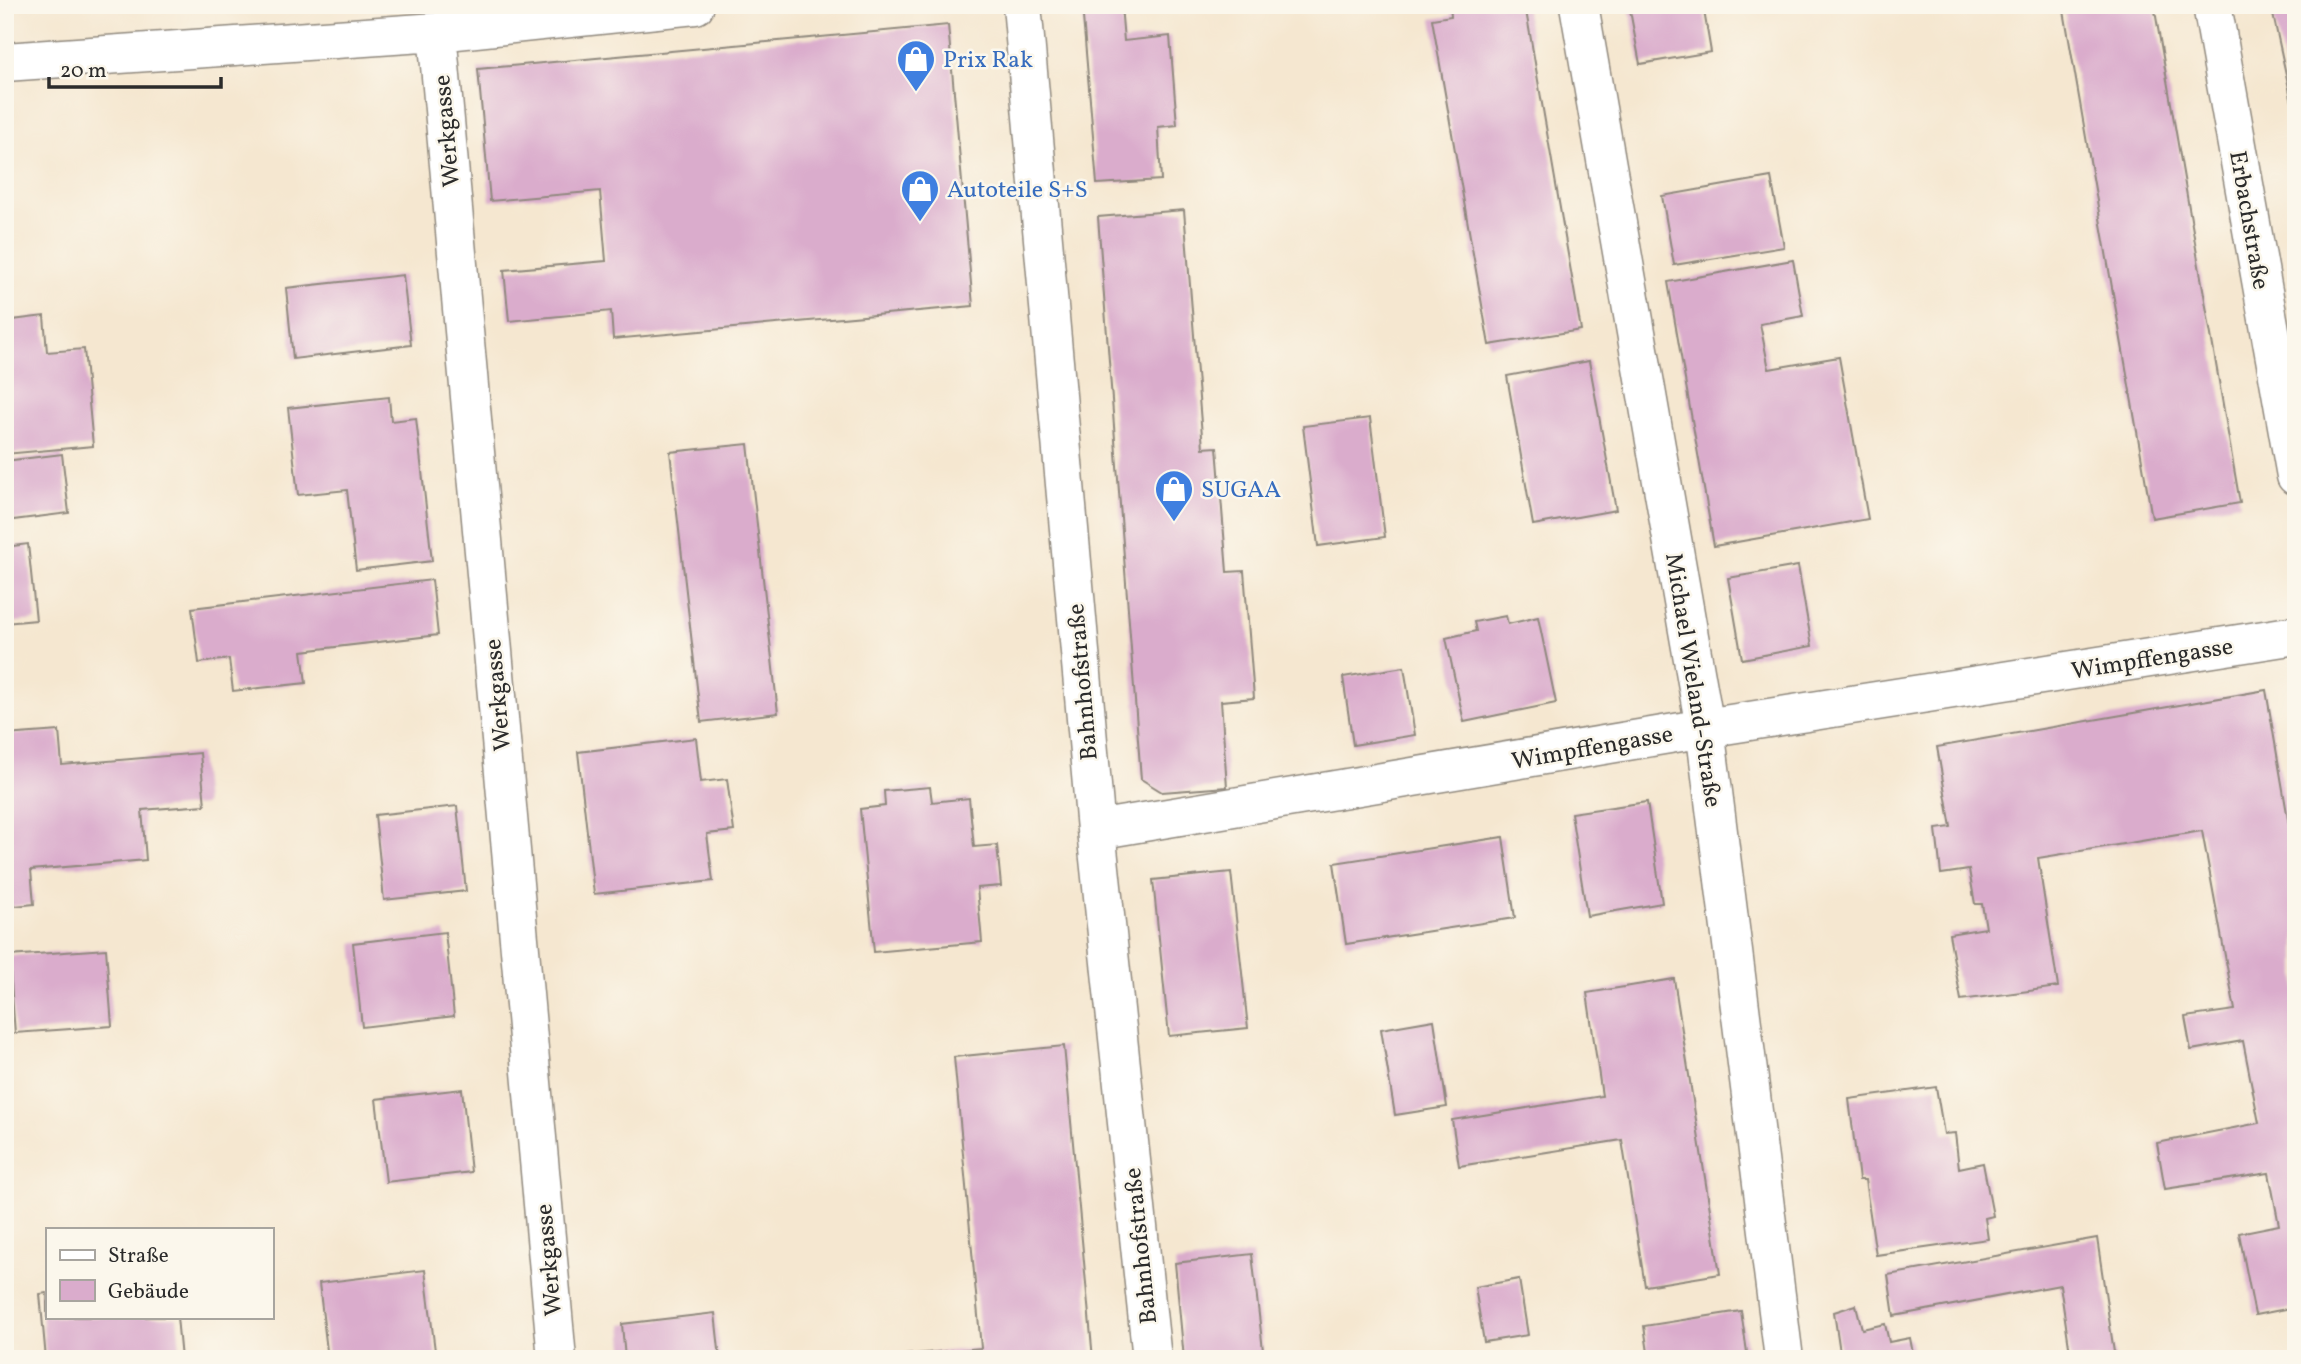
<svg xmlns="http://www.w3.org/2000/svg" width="2301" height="1364" font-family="Vollkorn,serif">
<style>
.building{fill:#daaccc}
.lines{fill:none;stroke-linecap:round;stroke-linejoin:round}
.street-casing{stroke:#90897e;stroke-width:41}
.street{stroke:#fff;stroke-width:38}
.labels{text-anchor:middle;stroke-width:5;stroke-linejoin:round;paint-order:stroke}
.shop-label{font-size:24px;fill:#366cbe;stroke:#fbf7ec;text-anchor:start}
.street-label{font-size:24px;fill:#2b2b2b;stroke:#fbf7ec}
</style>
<rect width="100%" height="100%" fill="#fbf7ec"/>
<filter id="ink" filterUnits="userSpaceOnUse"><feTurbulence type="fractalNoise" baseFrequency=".0143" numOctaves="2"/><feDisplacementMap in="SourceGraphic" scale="14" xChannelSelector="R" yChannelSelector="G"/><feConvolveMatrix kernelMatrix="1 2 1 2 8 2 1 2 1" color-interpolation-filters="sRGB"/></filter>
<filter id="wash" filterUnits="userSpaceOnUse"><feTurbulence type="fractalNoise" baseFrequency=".00686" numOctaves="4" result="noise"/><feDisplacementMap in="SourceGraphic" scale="28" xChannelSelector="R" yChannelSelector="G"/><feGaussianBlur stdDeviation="1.57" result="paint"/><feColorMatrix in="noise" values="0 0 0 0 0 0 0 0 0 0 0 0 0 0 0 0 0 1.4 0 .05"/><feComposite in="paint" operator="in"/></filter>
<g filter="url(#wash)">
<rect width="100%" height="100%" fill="#f5e7d0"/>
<g id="blocks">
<path class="building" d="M1082,5H1121L1124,41L1170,36L1177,125L1158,127L1161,180L1097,184Z
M1450,5H1525L1581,330L1489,345L1432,19L1451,16Z
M1629,5H1703L1711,52L1640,64Z
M2063,5H2154L2240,503L2152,518Z
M2271,5H2296V116H2295Z
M948,25L973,306L613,339L611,311L509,321L504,270L606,261L600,191L490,201L478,69Z
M1771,177L1784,247L1674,265L1662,196Z
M1184,210L1203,448L1217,447L1227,572L1244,571L1254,698L1221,701L1227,787L1162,792L1141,779L1098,217Z
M1793,260L1803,316L1760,324L1769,369L1839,357L1868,519L1714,546L1668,282Z
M403,275L411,345L293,359L286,288Z
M44,316L47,352L84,349L93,446L5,454V321Z
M1589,361L1616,510L1533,525L1507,376Z
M389,397L391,421L416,418L432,561L356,570L347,490L298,495L288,408Z
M1370,418L1385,537L1318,546L1303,426Z
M748,444L778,713L701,722L670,452Z
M62,454L69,513L5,521V461Z
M28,544L36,620L5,623V547Z
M1798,566L1812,646L1742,659L1728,578Z
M432,580L438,635L302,651L306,683L233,691L229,659L199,663L192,608Z
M1506,616L1508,624L1538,617L1556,703L1464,722L1446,638L1476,631L1474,622Z
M1404,667L1415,735L1353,745L1343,677Z
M2266,690L2296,866V1307L2255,1315L2239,1233L2279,1225L2269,1173L2165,1189L2157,1143L2259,1123L2243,1041L2191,1050L2185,1017L2235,1010L2202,831L2038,858L2058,987L1961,1000L1949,934L1986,928L1982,904H1975L1969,870L1941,874L1936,829L1951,827L1937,747Z
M59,731L62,765L200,753L205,805L142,810L146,860L31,870L34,904L5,907V735Z
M696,738L701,782L727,779L734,831L707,834L713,881L594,894L578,752Z
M930,787L932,802L969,798L974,847L997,845L1001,886L977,888L982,942L874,952L860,809L885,806L884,791Z
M1647,802L1662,903L1587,916L1571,813Z
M457,806L466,891L384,900L375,815Z
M1503,837L1515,918L1346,944L1334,863Z
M1231,872L1248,1028L1169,1036L1153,880Z
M445,932L454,1016L362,1027L353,943Z
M106,949L112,1026L15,1033L9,956Z
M1674,979L1720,1274L1645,1286L1622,1140L1459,1166L1452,1120L1602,1096L1587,993Z
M1434,1020L1447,1107L1395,1115L1381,1029Z
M1064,1046L1093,1359H883V1357L981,1348L954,1057Z
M1936,1087L1944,1134L1955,1133L1959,1168L1983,1163L1993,1216L1985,1218L1988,1239L1876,1255L1865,1180H1859L1849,1099Z
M462,1089L471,1172L386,1182L376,1099Z
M2097,1238L2115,1359H2071L2060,1285L1894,1316L1888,1275Z
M1252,1254L1264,1359H1184L1175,1263Z
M425,1270L436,1359H328L319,1283Z
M1519,1279L1528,1335L1484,1342L1475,1287Z
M47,1293V1317H177L181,1359H46L40,1294Z
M1856,1305L1862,1329L1885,1324L1889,1342L1910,1338L1914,1359H1841L1834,1312Z
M1741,1311L1748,1359H1649L1644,1326Z
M715,1313L720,1359H625L622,1324Z"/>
</g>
</g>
<g filter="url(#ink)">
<use href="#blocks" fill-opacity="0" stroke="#90897e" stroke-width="2"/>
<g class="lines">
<defs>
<path id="street" d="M1022,5L1096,830L1152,1359
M1579,5L1705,728L1784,1359
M2212,5L2296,476
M437,32L557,1359
M5,62L437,32L695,5
M1096,830L1705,728L2296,635"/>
</defs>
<use href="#street" class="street-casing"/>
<use href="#street" class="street"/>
</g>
</g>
<defs>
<symbol id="shop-pin" viewBox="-11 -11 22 30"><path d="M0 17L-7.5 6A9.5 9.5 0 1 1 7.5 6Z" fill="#3f7fe0" stroke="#fbf7ec"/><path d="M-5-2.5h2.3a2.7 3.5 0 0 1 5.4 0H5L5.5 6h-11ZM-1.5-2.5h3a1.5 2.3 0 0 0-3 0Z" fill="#fff"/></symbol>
</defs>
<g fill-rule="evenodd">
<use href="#shop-pin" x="894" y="37" width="44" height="60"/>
<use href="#shop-pin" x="898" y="167" width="44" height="60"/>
<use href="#shop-pin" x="1152" y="467" width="44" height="60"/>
</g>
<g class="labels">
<g class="shop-label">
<text x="943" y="67">Prix Rak</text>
<text x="947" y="197">Autoteile S+S</text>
<text x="1201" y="497">SUGAA</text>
</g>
<g class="street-label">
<text transform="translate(446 131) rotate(-95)" y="8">Werkgasse</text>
<text transform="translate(2250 220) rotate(80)" y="8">Erbachstraße</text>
<text transform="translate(2152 658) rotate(-9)" y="8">Wimpffengasse</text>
<text transform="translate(1694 680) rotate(81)" y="8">Michael Wieland-Straße</text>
<text transform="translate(1082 682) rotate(-95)" y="8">Bahnhofstraße</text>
<text transform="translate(497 695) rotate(-95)" y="8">Werkgasse</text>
<text transform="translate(1592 747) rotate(-10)" y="8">Wimpffengasse</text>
<text transform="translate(1140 1246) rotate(-96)" y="8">Bahnhofstraße</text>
<text transform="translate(548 1260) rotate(-95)" y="8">Werkgasse</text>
</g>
</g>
<rect width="2301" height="1364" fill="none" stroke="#fbf7ec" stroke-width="28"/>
<rect x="46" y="1228" width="228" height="91" fill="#fbf7ec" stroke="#a8a59f" stroke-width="2"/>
<rect x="60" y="1250" width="35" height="10" fill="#ffffff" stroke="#a8a59f" stroke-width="2"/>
<text x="108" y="1262" font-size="21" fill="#2b2b2b">Straße</text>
<rect x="60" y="1280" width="35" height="21" fill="#daaccc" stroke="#a8a59f" stroke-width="2"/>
<text x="108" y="1298" font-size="21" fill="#2b2b2b">Gebäude</text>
<path d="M49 77v10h172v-10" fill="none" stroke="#2b2b2b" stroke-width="3.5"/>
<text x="60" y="77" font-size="21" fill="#2b2b2b" stroke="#fbf7ec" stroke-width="5" paint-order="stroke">20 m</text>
</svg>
